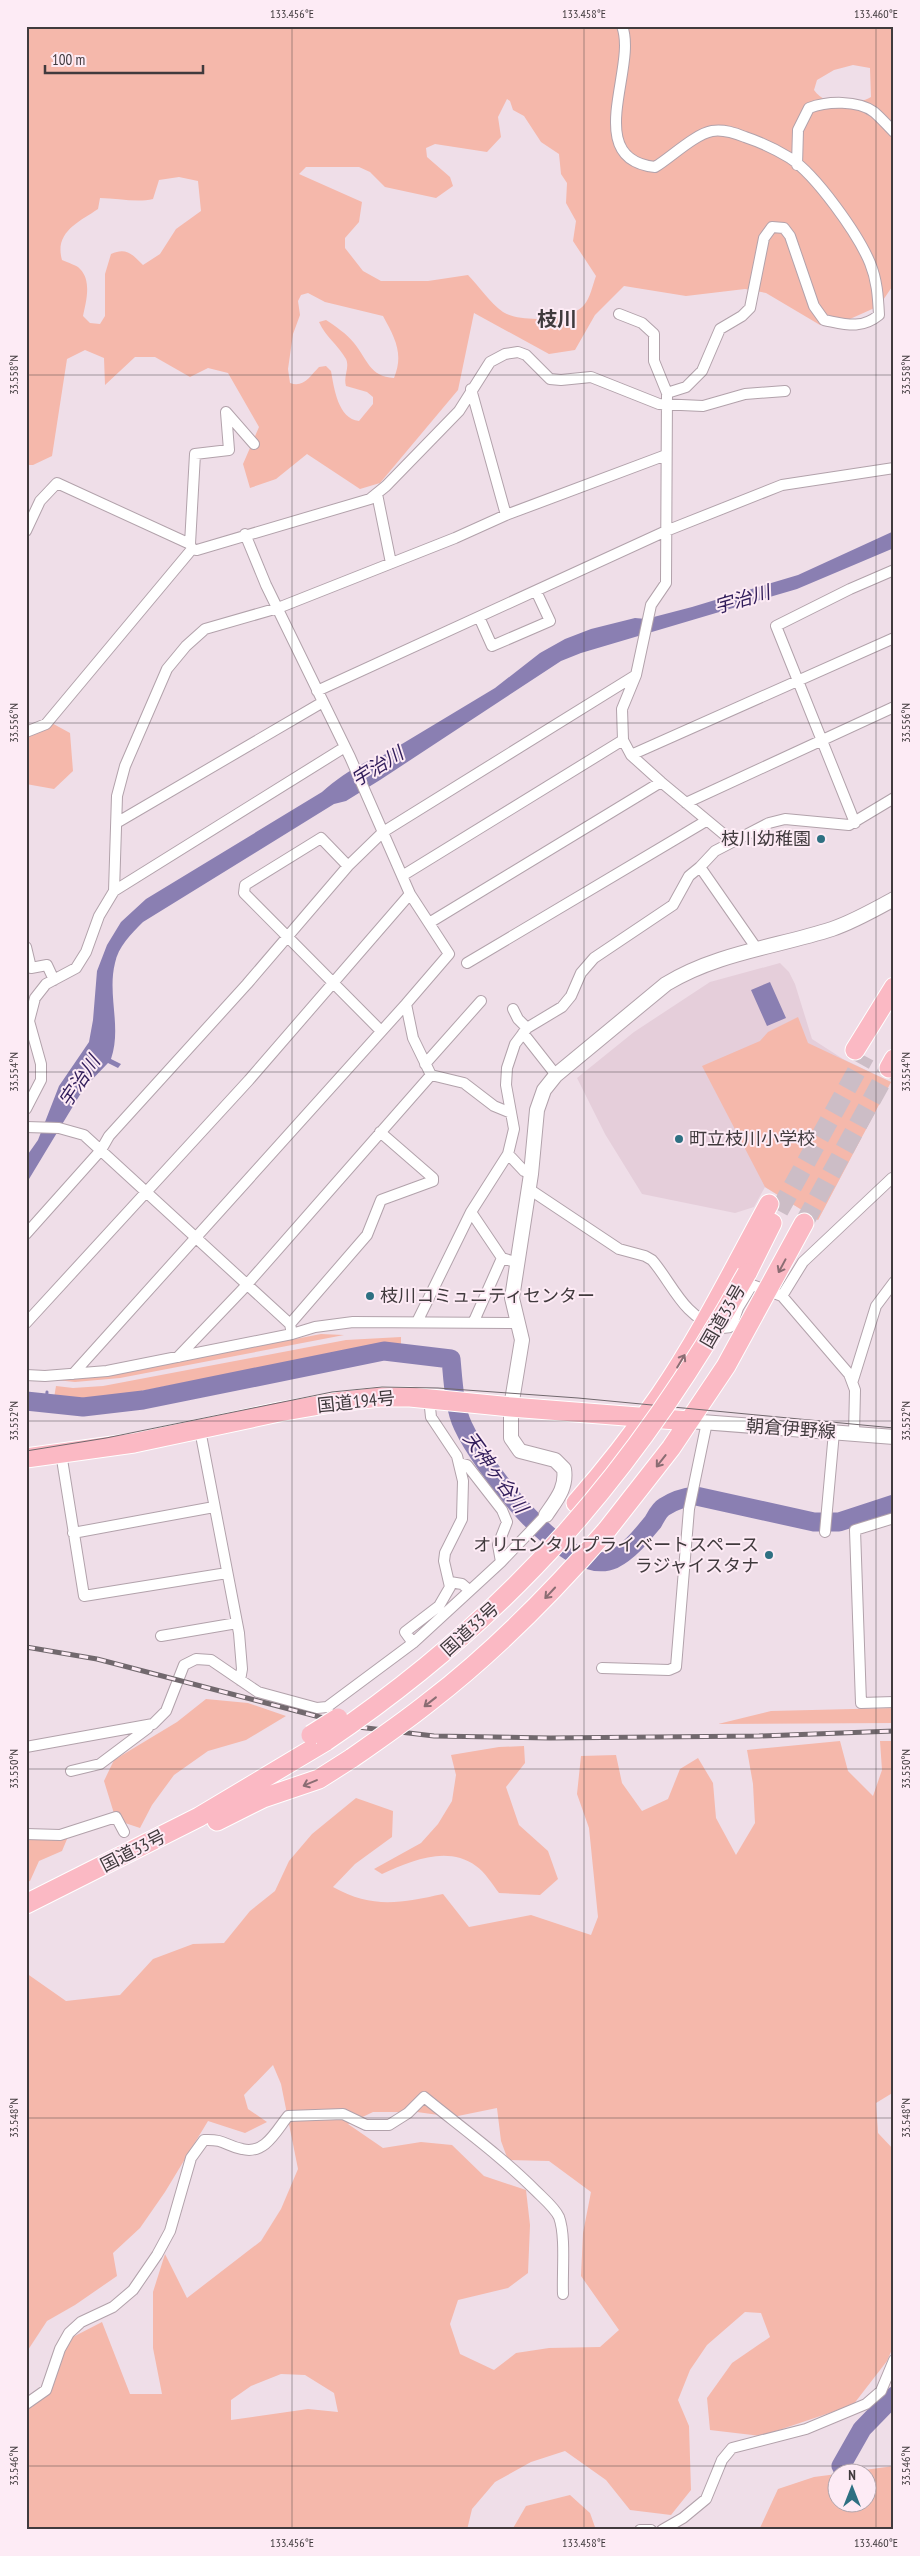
<svg xmlns="http://www.w3.org/2000/svg" width="920" height="2556" font-family="'PT Sans Narrow','Noto Sans JP',sans-serif">
<style>
.built{fill:#e5ceda}
.green{fill:#f5b8ab;fill-rule:evenodd}
.water{fill:#8a7fb2}
.lines{fill:none;stroke-linecap:round;stroke-linejoin:round}
.stream{stroke:#8a7fb2;stroke-width:3}
.river{stroke:#8a7fb2;stroke-width:19}
.highway-tunnel{stroke:#ccbdc6;stroke-width:19;stroke-dasharray:19 9;stroke-linecap:butt}
.street-casing{stroke:#b2a2ab;stroke-width:12}
.secondary-casing{stroke:#b2a2ab;stroke-width:16}
.highway-casing{stroke:#fff;stroke-width:21}
.street{stroke:#fff;stroke-width:10}
.secondary{stroke:#fff;stroke-width:14}
.highway{stroke:#fbb9c4;stroke-width:19}
.tram{stroke:#71686d;stroke-width:1}
.rail-casing{stroke:#71686d;stroke-width:5}
.rail{stroke:#fdebf5;stroke-width:3;stroke-dasharray:9;stroke-linecap:butt}
.highway-bridge-casing{stroke:#fff;stroke-width:21;stroke-linecap:butt}
.highway-bridge{stroke:#fbb9c4;stroke-width:19}
.oneway{stroke:#8b6d73}
.ticks{fill:none;stroke:#403a3d;stroke-width:1;stroke-opacity:0.45}
.poi-dot{fill:#2e7082;stroke:#fdebf5;stroke-width:2}
.labels{text-anchor:middle;stroke-width:4;stroke-linejoin:round;paint-order:stroke}
.poi-label{font-size:18px;fill:#403a3d;stroke:#fdebf5;text-anchor:end}
.street-label{font-size:18px;fill:#403a3d;stroke:#fdebf5}
.water-label{font-size:19px;font-style:italic;fill:#301c5a;stroke:#fdebf5}
.quarter-label{font-size:20px;font-weight:bold;fill:#403a3d;stroke:#fdebf5}
.neatline{fill:none;stroke:#403a3d;stroke-width:2}
.ticks-label{font-size:12px;text-anchor:middle;fill:#403a3d}
</style>
<rect width="100%" height="100%" fill="#efdee8"/>
<path class="built" d="M780,963L789,972L795,984L812,1039L843,1059L891,1082L818,1220L765,1187L754,1207L735,1213L642,1194L605,1134L577,1078L634,1032L710,982Z"/>
<path class="green" d="M26,26H894V284L879,306L841,323L820,325L766,293L745,289L686,296L624,286L595,315L575,350L549,354L474,313L458,390L380,483L360,489L307,454L276,479L250,488L243,464L259,427L228,373L208,368L190,377L155,357H135L105,385L104,358L85,350L67,359L52,456L33,465H26ZM853,65L870,68L871,97C855,106 825,107 814,90L817,80L834,70ZM507,99L510,101L513,110L524,116L541,142L559,154L561,174L567,183L566,203L576,221L573,241L596,276C593,284 590,299 584,305C571,321 520,323 503,312C490,303 479,286 468,275L428,281H381L363,271L345,248V238L359,222L362,202L299,174L306,167H359L370,172L385,187L436,198L453,186L450,177L427,157L426,148L435,144L487,152L501,137L498,117ZM179,177L198,181L201,211L176,229L160,254L143,265C132,254 126,247 111,254L105,274V316L100,324L90,323L83,316C86,302 92,281 80,269C77,265 68,263 62,260C54,232 79,222 98,209L100,198C117,198 137,203 153,199L159,180ZM308,293L325,302L383,316C395,338 404,354 394,378C370,377 367,359 354,343C347,334 335,326 326,320L319,322C325,336 338,345 346,359C350,368 343,376 346,386L367,392L373,397V404L359,421C338,419 334,388 331,371L326,366L319,367C310,376 304,388 290,383L288,369L293,334L300,315L298,301L301,295Z
M48,721L70,733L73,771L54,789L26,784V733Z
M798,1017L808,1043L891,1082L818,1220L765,1187L702,1066L760,1041L768,1032Z
M321,1334L344,1335L120,1378L75,1382L56,1380L142,1369Z
M401,1337V1347L397,1348C320,1354 243,1372 167,1386C129,1393 93,1403 54,1398L56,1386L73,1388L103,1386L346,1340Z
M206,1699L248,1703L286,1716L246,1740L208,1751L174,1775L152,1805L140,1828L116,1820L104,1781L114,1760L177,1722Z
M894,1708V1723L718,1724L771,1711Z
M840,1741L848,1771L873,1796L882,1770L880,1741H894V2092L876,2103L878,2133L894,2150V2345L887,2361L853,2405L761,2436L710,2430L707,2398L732,2363L770,2337L761,2313L745,2312L707,2345L690,2370L678,2400L689,2426L691,2490L671,2515L630,2510L606,2480L565,2451L531,2462L495,2482L472,2509L467,2530H26V2402L42,2391L71,2338L102,2322L130,2394H162L153,2348V2292L165,2254L187,2298L261,2241L281,2209L298,2169L281,2084L273,2065L244,2095L248,2109L267,2122L245,2133L208,2121L165,2192L140,2228L113,2253L117,2276L75,2305L47,2321L26,2353V1973L66,2001L120,1995L153,1959L193,1944L224,1943L250,1911L275,1891L289,1861L312,1834L356,1798L393,1811L392,1837L355,1864L333,1887C372,1909 401,1903 443,1894L469,1927L531,1915L591,1935L598,1917L589,1828L577,1794L581,1756L616,1755L622,1783L642,1811L668,1799L680,1769L698,1758L713,1783L716,1818L736,1855L755,1823L753,1784L747,1750ZM497,2108L501,2141L508,2160L549,2161L591,2192L583,2233L581,2276L619,2330L600,2347L549,2348L516,2353L494,2370L460,2354L450,2324L458,2300L508,2288L528,2273L530,2225L526,2190L484,2176L452,2145L421,2142L383,2148L348,2124L373,2112H417L453,2117ZM281,2374L305,2375L334,2393L338,2412L308,2409L231,2420V2400L251,2386Z
M524,1746L525,1763L506,1787L519,1825L548,1851L558,1879L540,1895L499,1893C492,1884 485,1872 476,1866C447,1845 411,1861 382,1874L374,1869L421,1843L438,1824L452,1801L456,1775L451,1755L499,1747Z
M70,1832L62,1851L39,1861L30,1881L26,1882V1836Z
M894,2466V2530H759L778,2489L814,2477L837,2474L838,2504H868V2474L842,2473Z
M570,2495L590,2513L596,2530H512L526,2506Z"/>
<path class="water" d="M894,531V548L797,589L581,653L561,661L380,780L346,801L334,804L143,922C131,934 118,947 115,963C107,995 122,1027 111,1059L121,1064L118,1068L108,1063L84,1088L26,1184V1157L38,1140L59,1086L89,1042L93,1020L97,971L107,945L121,922L146,899L322,792C339,777 361,762 382,756L495,688L540,653L565,639L591,629L635,618L646,619L692,607L798,575Z
M770,982L786,1018L767,1026L751,990Z"/>
<g class="lines">
<path class="stream" d="M46,1403L47,1392"/>
<path class="river" d="M26,1401L83,1407L143,1400L384,1351L451,1359C453,1380 454,1407 463,1426C480,1463 566,1581 614,1559C630,1551 642,1535 653,1522C656,1517 659,1510 664,1507C673,1501 686,1497 696,1496L814,1522H839L894,1504
M841,2466L862,2429L894,2396"/>
<path class="highway-tunnel" d="M779,1211L865,1056
M804,1223L889,1068"/>
<defs>
<path id="street" d="M622,26C638,67 581,159 655,167C670,158 695,134 712,131C724,129 735,133 745,137C760,142 777,150 790,158C816,175 858,234 870,263C877,280 878,296 879,315C861,330 845,324 824,320L814,306L790,236L784,228L772,227L764,238L750,308L742,316L720,329L702,371L686,387L667,393L666,583L651,605L636,675L622,709L623,740L631,755L661,782L732,841
M797,165L798,130L809,108C827,101 858,100 874,112C881,118 887,125 894,132
M619,314L642,323L654,334V361L667,393
M471,389L506,515
M377,494L391,563
M26,531L40,501L57,483L190,544L192,549
M190,544L195,454L229,450L226,412L254,444
M479,617L492,646L550,621L536,591
M317,691L666,531L782,485L894,468
M26,732L46,724L192,549L197,550L370,499L386,486L459,411L490,362L505,354L518,352L526,355L550,379L561,380L591,377L659,404L703,406L745,394L785,391
M631,755L894,638
M686,803L894,707
M118,822L323,702
M855,823L776,626L850,589L894,570
M402,876L623,740
M114,891L345,747
M429,923L661,782
M26,947L31,968L47,965L54,980
M757,949L700,867L715,851L769,823L785,819L849,825L894,798
M467,963L706,821
M406,1004L413,1038L431,1075L464,1083L494,1106L511,1113
M513,1009L518,1019L527,1028
M381,1031L244,893L245,885L321,838L348,866L383,832L636,675
M523,1033L556,1075
M425,1064L481,1001
M26,1109L41,1080V1064L29,1021L35,998L46,984L76,968L86,952L99,916L114,891L117,796L125,766L167,669L186,646L205,629L278,608L455,538L506,515L666,455
M26,1127L59,1128L84,1135L290,1324L292,1334
M508,1154L524,1171L531,1174
M529,1189L619,1249L645,1256L652,1260C672,1283 684,1318 717,1326C722,1328 727,1329 732,1326L738,1308L752,1285L782,1296L849,1374L855,1390L854,1434
M471,1212L502,1258L518,1263
M26,1234L101,1150L109,1136L247,984L348,866
M782,1296L803,1262L892,1178
M474,1321L502,1258
M417,1322L471,1212L508,1154L514,1129L506,1085L507,1068L515,1044L527,1028L562,1007L571,996L581,973L594,958L673,905L689,876L700,867
M26,1323L249,1080L410,894
M290,1324L367,1235L381,1200L433,1181V1178L380,1132
M178,1357L243,1289L431,1075
M73,1374L406,1004L449,954L410,894L350,757L266,585L245,534
M26,1375L45,1376L107,1371L292,1334L315,1327L353,1322L518,1323
M853,1380L876,1306L894,1282
M200,1430L239,1633L242,1669L240,1680
M61,1453L84,1596L227,1573
M459,1463L467,1465L502,1510L507,1522L498,1545L501,1562
M894,1518L855,1530L861,1703L894,1702
M825,1532L834,1432
M73,1533L214,1507
M450,1582L462,1584L469,1590
M161,1636L237,1623
M413,1643L405,1632L439,1606L450,1587L444,1561L445,1553L462,1519L463,1481L457,1456L431,1417L429,1398
M602,1668L669,1670L676,1667L689,1509L707,1422
M26,1747L153,1724L166,1711L184,1665L196,1659L211,1660L258,1692L317,1708L327,1707L413,1643L501,1562L546,1515
M71,1771L100,1764L148,1728
M26,1834L60,1835L116,1817L124,1832
M26,2404L46,2390L60,2349L69,2333L81,2322L113,2307L133,2290L157,2255L170,2231L191,2158L204,2140C225,2139 226,2146 242,2149C265,2155 276,2131 288,2116L343,2114L366,2125H389L408,2113L424,2097C462,2128 501,2156 536,2191C543,2198 555,2208 559,2217C566,2236 562,2273 563,2294
M640,2530H651
M662,2530L683,2518L706,2499L722,2460L732,2448L806,2429L866,2404L881,2391L894,2360"/>
<path id="secondary" d="M689,1421L894,1437
M546,1515C556,1500 567,1488 564,1469L555,1460L520,1451L511,1438V1407L522,1340L512,1298L531,1174L537,1110L544,1090L556,1075L666,984C717,953 776,947 832,929C853,922 874,910 894,899"/>
<path id="highway" d="M855,1050L894,987
M889,1068L894,1059
M747,1273L772,1223
M26,1458L134,1443L279,1412L337,1402L379,1397H410L511,1407L689,1421
M576,1503C606,1469 634,1433 660,1395C701,1335 734,1268 769,1204
M606,1531L671,1448L726,1366L804,1223
M217,1821L263,1798L319,1779L352,1758
M26,1904L199,1817L326,1741"/>
</defs>
<use href="#street" class="street-casing"/>
<use href="#secondary" class="secondary-casing"/>
<use href="#highway" class="highway-casing"/>
<use href="#street" class="street"/>
<use href="#secondary" class="secondary"/>
<use href="#highway" class="highway"/>
<path class="tram" d="M26,1451L106,1438L332,1392L382,1387L438,1388L578,1398L894,1428"/>
<defs>
<path id="rail" d="M26,1647L97,1659L358,1727L434,1736L550,1738L759,1736L894,1731"/>
</defs>
<use href="#rail" class="rail-casing"/>
<use href="#rail" class="rail"/>
<defs>
<path id="highway-bridge" d="M311,1735L338,1718
M326,1741C512,1615 638,1469 747,1273
M352,1758C378,1740 404,1722 429,1702C494,1652 552,1593 606,1531"/>
</defs>
<use href="#highway-bridge" class="highway-bridge-casing"/>
<use href="#highway-bridge" class="highway-bridge"/>
</g>
<defs><path id="oneway-shaft" d="M-6 0H5M1.5-3L5.5 0L1.5 3" fill="none" stroke-width="1.6" stroke-linecap="round" stroke-linejoin="round" transform="scale(1.25)"/></defs>
<g class="oneway">
<use href="#oneway-shaft" transform="translate(782 1266) rotate(118)"/>
<use href="#oneway-shaft" transform="translate(681 1361) rotate(-59)"/>
<use href="#oneway-shaft" transform="translate(661 1461) rotate(128)"/>
<use href="#oneway-shaft" transform="translate(550 1593) rotate(133)"/>
<use href="#oneway-shaft" transform="translate(430 1702) rotate(142)"/>
<use href="#oneway-shaft" transform="translate(310 1783) rotate(157)"/>
</g>
<path class="ticks" d="M292,26V2530M584,26V2530M876,26V2530M26,375H894M26,723H894M26,1072H894M26,1421H894M26,1769H894M26,2118H894M26,2466H894"/>
<g class="poi-dot">
<circle cx="821" cy="839" r="5"/>
<circle cx="679" cy="1139" r="5"/>
<circle cx="370" cy="1296" r="5"/>
<circle cx="769" cy="1555" r="5"/>
</g>
<g class="labels">
<g class="poi-label">
<text x="811" y="845">枝川幼稚園</text>
<text x="689" y="1145" text-anchor="start">町立枝川小学校</text>
<text x="380" y="1302" text-anchor="start">枝川コミュニティセンター</text>
<text x="759" y="1551">オリエンタルプライベートスペース<tspan x="759" dy="21">ラジャイスタナ</tspan></text>
</g>
<g class="street-label">
<text transform="translate(723 1316) rotate(-60)" y="6">国道33号</text>
<text transform="translate(356 1402) rotate(-6)" y="6">国道194号</text>
<text transform="translate(791 1429) rotate(4)" y="6">朝倉伊野線</text>
<text transform="translate(470 1629) rotate(-42)" y="6">国道33号</text>
<text transform="translate(133 1851) rotate(-27)" y="6">国道33号</text>
</g>
<g class="water-label">
<text transform="translate(742 599) rotate(-16)" y="7">宇治川</text>
<text transform="translate(377 766) rotate(-32)" y="7">宇治川</text>
<text transform="translate(79 1081) rotate(-56)" y="7">宇治川</text>
<text transform="translate(496 1472) rotate(54)" y="7">天神ヶ谷川</text>
</g>
<g class="quarter-label">
<text x="557" y="326">枝川</text>
</g>
</g>
<rect width="920" height="2556" fill="none" stroke="#fdebf5" stroke-width="55"/>
<g transform="translate(852 2488)"><circle r="24" fill="#fdebf5" stroke="#b1a4ab"/>
<path d="M0-4L9 19L0 12L-9 19Z" fill="#2e7082"/>
<text y="-8" font-size="14" font-weight="bold" text-anchor="middle" fill="#403a3d">N</text>
</g>
<path d="M45 65v8h158v-8" fill="none" stroke="#403a3d" stroke-width="2.5"/>
<text x="52" y="65" font-size="15" fill="#403a3d" stroke="#fdebf5" stroke-width="4" paint-order="stroke">100 m</text>
<rect x="28" y="28" width="864" height="2500" class="neatline"/>
<g class="ticks-label">
<text x="292" y="18">133.456°E</text>
<text x="584" y="18">133.458°E</text>
<text x="876" y="18">133.460°E</text>
<text transform="translate(14 375) rotate(-90)" y="4">33.558°N</text>
<text transform="translate(906 375) rotate(-90)" y="4">33.558°N</text>
<text transform="translate(14 723) rotate(-90)" y="4">33.556°N</text>
<text transform="translate(906 723) rotate(-90)" y="4">33.556°N</text>
<text transform="translate(14 1072) rotate(-90)" y="4">33.554°N</text>
<text transform="translate(906 1072) rotate(-90)" y="4">33.554°N</text>
<text transform="translate(14 1421) rotate(-90)" y="4">33.552°N</text>
<text transform="translate(906 1421) rotate(-90)" y="4">33.552°N</text>
<text transform="translate(14 1769) rotate(-90)" y="4">33.550°N</text>
<text transform="translate(906 1769) rotate(-90)" y="4">33.550°N</text>
<text transform="translate(14 2118) rotate(-90)" y="4">33.548°N</text>
<text transform="translate(906 2118) rotate(-90)" y="4">33.548°N</text>
<text transform="translate(14 2466) rotate(-90)" y="4">33.546°N</text>
<text transform="translate(906 2466) rotate(-90)" y="4">33.546°N</text>
<text x="292" y="2547">133.456°E</text>
<text x="584" y="2547">133.458°E</text>
<text x="876" y="2547">133.460°E</text>
</g>
</svg>
